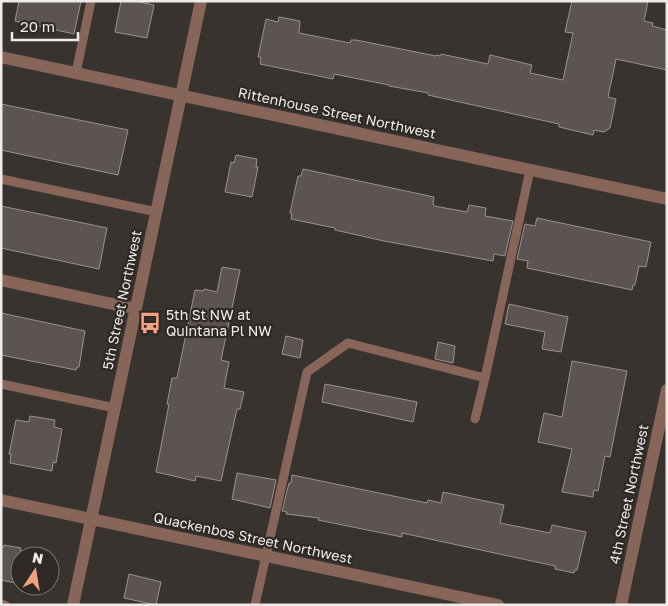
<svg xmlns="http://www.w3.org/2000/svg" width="668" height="606" font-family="'Golos Text',sans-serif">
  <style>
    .building { fill: #5b5452; stroke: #99928f }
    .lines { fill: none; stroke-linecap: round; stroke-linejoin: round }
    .service { stroke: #876659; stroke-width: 9 }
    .minor { stroke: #876659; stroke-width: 12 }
    .tertiary { stroke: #876659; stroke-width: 12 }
    .labels { text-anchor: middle; stroke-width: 4.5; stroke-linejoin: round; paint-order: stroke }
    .street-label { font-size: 14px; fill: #efebea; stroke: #2f2926 }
    .poi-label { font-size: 14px; fill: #efebea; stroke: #2f2926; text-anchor: start }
  </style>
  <rect width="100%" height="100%" fill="#393330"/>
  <path class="building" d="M 19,1 L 81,1 L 74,34 L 15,21 Z
    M 121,1 L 135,1 L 154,5 L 147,38 L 115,32 Z
    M 572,1 L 648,1 L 644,21 L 653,23 L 652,26 L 667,30 L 667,70 L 616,59 L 608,97 L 616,99 L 610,128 L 604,132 L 594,130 L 593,135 L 559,127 L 559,124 L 428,95 L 428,93 L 389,86 L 389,85 L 334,74 L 333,79 L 260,64 L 261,57 L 258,57 L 266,19 L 278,22 L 279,17 L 300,21 L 299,33 L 350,43 L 351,40 L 356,40 L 436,56 L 436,55 L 440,56 L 441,54 L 488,64 L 490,55 L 532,65 L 530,73 L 563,80 L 573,33 L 565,32 Z
    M 1,104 L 128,130 L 118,175 L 1,150 Z
    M 236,155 L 257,159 L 256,167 L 258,167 L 252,197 L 225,192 L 231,162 L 234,163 Z
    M 303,169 L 434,197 L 433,204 L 434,206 L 467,212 L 469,205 L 486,208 L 485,216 L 513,221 L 505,256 L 494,254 L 493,261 L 384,241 L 335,230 L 335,228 L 291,219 L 292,214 L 290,213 L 298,176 L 301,176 Z
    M 1,206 L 107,228 L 99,269 L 1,248 Z
    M 537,218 L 651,242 L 646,267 L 639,266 L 635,285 L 633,285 L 632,290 L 527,268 L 528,261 L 517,259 L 525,224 L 535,226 Z
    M 222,267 L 240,270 L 221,360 L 229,362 L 224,388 L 244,392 L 240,409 L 237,409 L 221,481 L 196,476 L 195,481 L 156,472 L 169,404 L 167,404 L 172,378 L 177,378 L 195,290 L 203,291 L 204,289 L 217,292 Z
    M 509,304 L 568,317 L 561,352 L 542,349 L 545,332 L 505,324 Z
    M 1,313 L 85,331 L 79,367 L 77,367 L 76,370 L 1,355 Z
    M 286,336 L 303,340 L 300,358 L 282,354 Z
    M 438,342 L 455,346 L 453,363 L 435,359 Z
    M 572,361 L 627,371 L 610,457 L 605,456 L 598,491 L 594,490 L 593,497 L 562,492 L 572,449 L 538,442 L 544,413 L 562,417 Z
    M 325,384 L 417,402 L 413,422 L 322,402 Z
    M 30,416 L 55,420 L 54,427 L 62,429 L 56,463 L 53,462 L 52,471 L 10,463 L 11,454 L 9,454 L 16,420 L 29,422 Z
    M 237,473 L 276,480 L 270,508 L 232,499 Z
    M 292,475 L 427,503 L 428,500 L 441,503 L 443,492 L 504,505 L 500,523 L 550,533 L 552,525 L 586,532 L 577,570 L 575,570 L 574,573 L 555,569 L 555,566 L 402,533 L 402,537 L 318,520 L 319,518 L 286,514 L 287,512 L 282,511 L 289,483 L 291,483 Z
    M 4,545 L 21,548 L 20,551 L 35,554 L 34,556 L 20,556 L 20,584 L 1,580 L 1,547 L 4,547 Z
    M 129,574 L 161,582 L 156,605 L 124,598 Z"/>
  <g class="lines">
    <path class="service" d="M 76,73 L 91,1
      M 1,179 L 157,212
      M 1,384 L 115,408
      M 475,419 L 485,378 L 530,170
      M 1,604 L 5,605
      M 255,605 L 307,372 L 348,343 L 485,378"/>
    <path class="minor" d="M 1,57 L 667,199
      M 1,280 L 136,309
      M 1,500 L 498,605
      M 621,605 L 667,390"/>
    <path class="tertiary" d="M 73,605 L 201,1"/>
  </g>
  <defs>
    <g id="bus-bare" transform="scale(1.725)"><path d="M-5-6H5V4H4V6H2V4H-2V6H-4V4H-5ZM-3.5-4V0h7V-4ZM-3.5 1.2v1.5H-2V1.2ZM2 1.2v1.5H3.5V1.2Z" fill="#f2a080" stroke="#2f2926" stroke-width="2.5" paint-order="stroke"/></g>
  </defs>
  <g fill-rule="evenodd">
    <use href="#bus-bare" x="150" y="323"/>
  </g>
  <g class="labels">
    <g class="street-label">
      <text transform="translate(337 113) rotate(12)" y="5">Rittenhouse Street Northwest</text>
      <text transform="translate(122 300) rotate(-78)" y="5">5th Street Northwest</text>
      <text transform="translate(629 494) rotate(-78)" y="5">4th Street Northwest</text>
      <text transform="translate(253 538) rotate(12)" y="5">Quackenbos Street Northwest</text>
    </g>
    <g class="poi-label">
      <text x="166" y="320">5th St NW at<tspan x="166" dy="16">Quintana Pl NW</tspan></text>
    </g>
  </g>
  <rect width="668" height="606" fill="none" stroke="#efebea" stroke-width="5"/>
  <g transform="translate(35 571) rotate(12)"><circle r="24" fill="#2f2926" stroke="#7c7774"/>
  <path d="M0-4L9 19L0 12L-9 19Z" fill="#f2a080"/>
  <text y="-8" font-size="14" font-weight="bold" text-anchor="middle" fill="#efebea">N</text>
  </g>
  <path d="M12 32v8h66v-8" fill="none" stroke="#efebea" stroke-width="2.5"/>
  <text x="20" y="32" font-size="15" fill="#efebea" stroke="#2f2926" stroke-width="4" paint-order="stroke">20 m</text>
</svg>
